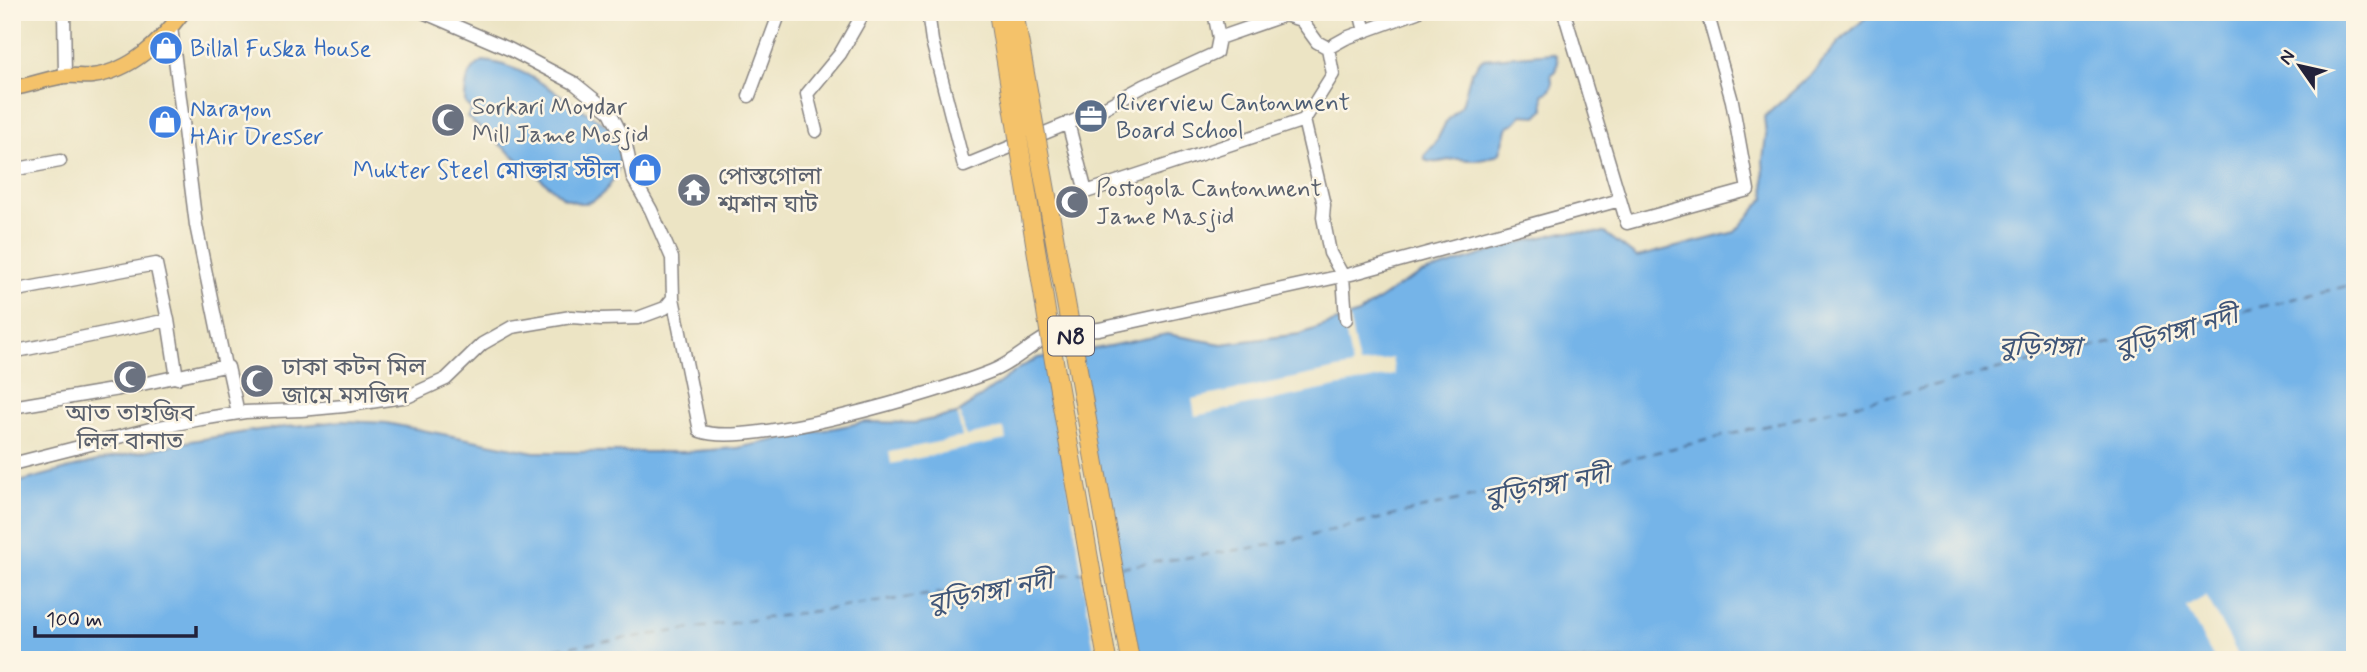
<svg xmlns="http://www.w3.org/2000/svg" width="2367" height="672" font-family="Mynerve,'Noto Sans Bengali',sans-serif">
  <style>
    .water { fill: #74b4e8; stroke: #4b6b92; stroke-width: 2 }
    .pier { fill: #ece4c4 }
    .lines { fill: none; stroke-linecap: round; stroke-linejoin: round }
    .ferry { stroke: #3f5578; stroke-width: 2; stroke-dasharray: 9 7; stroke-linecap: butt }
    .minor-casing { stroke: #878380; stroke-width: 15 }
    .major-casing { stroke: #878380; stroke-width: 17 }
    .minor { stroke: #fff; stroke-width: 12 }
    .major { stroke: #f4c26a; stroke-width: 14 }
    .highway-bridge-casing { stroke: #878380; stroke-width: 20; stroke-linecap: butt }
    .highway-bridge { stroke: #f4c26a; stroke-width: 18 }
    .labels { text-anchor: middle; stroke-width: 5; stroke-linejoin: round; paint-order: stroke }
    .shield { fill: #fcf5e5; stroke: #63616e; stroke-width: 2 }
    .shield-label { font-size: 23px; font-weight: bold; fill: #22223b }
    .shop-label { font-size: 24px; fill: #366cbe; stroke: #fcf5e5; text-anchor: start }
    .service-label { font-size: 24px; fill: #4e5e75; stroke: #fcf5e5; text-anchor: start }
    .worship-label { font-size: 24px; fill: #5b616d; stroke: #fcf5e5; text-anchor: start }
    .water-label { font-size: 26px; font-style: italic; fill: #3f5578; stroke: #fcf5e5 }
  </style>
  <rect width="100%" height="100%" fill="#fcf5e5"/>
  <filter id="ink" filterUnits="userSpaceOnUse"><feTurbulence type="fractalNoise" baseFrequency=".0143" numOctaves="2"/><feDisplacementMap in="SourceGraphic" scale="14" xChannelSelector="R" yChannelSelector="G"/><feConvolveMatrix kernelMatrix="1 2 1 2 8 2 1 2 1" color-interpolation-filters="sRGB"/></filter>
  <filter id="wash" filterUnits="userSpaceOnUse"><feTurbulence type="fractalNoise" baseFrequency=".00686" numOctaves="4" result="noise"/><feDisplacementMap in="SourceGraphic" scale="28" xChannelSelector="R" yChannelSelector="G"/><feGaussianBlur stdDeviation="1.57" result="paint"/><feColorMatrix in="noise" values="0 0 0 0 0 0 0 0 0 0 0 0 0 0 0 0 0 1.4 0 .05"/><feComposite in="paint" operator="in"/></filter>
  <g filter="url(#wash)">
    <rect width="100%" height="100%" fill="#ece4c4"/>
    <path class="water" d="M 1872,12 L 2355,12 L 2355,660 L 12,660 L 12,484 L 97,461 L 191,441 L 258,430 L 342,421 L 386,423 L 534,452 L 683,452 L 737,448 L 864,422 L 914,423 L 957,414 L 1021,367 L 1038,358 L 1080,352 L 1167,334 L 1222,344 L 1300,334 L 1358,314 L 1402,284 L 1421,274 L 1526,241 L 1563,232 L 1605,233 L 1637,257 L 1735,232 L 1765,198 L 1763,160 L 1766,135 L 1764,117 L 1811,75 L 1839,42 Z
      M 1552,53 L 1556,55 L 1558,62 L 1556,71 L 1551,75 C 1553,83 1553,92 1543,94 L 1544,109 L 1537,116 L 1522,115 L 1515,123 L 1508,126 L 1500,153 C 1485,161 1475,161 1459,159 C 1446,158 1438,166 1425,160 L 1424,156 L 1435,144 L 1446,122 L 1462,105 L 1471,73 L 1482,59 Z
      M 483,61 C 521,64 553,91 584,111 C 592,116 604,122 611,129 C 632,149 615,192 590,202 C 581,205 572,201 564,198 L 467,117 L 472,110 L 465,103 C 465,86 466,71 483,61 Z"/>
    <path class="pier" d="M 1349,318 L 1359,365 L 1392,358 L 1395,375 L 1195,416 L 1192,399 L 1352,366 L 1343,320 Z
      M 1074,349 L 1128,660 L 1096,660 L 1090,627 L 1048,353 Z
      M 960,413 L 966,436 L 1004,428 L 1006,440 L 891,464 L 889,452 L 962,437 L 957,414 Z
      M 2206,596 L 2241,660 L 2215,660 L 2186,607 Z"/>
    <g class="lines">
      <path class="ferry" d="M 1121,567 L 1271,545 L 2355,284
        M 476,660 L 1085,572"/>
    </g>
  </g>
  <g filter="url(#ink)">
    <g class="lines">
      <g class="minor-casing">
        <path id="minor" d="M 64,12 L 65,76
          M 423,12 L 509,49 L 574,83 L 610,112 L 625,141 L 633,178 L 651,210 L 672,258 L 673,298 L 700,431 C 748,449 940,392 992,371 C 1015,362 1033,342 1056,332 C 1068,328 1086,330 1099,329 L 1351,274 L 1620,200
          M 928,12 L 932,41 L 964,166 L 1096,112 L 1144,86 L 1216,53 L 1219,38 L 1214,12
          M 1360,12 L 1365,31
          M 1564,12 L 1627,223 L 1748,190 L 1732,101 L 1707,12
          M 171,27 L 196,225 L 225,366
          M 1219,38 L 1285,15 L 1301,20 L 1317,42 L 1328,48 L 1346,38 L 1417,12
          M 749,96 L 780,12
          M 1304,120 L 1333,74 L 1328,48
          M 1068,123 L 1086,192 L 1304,120 L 1324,205 L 1323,217 L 1330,253 L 1343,276 L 1346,319
          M 816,131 L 807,94 L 840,54 L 864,12
          M 12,170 L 60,161
          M 12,291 L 156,264 L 168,320 L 177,378
          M 12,352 L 168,320
          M 12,407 L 119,389 L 225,366 L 228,367 L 238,413
          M 12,464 L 150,429 L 201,419 L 245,412 L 301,410 L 344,406 L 409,396 L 446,379 L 482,344 L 512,327 L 571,317 L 601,319 L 638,318 L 665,308 L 673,298"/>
      </g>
      <g class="major-casing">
        <path id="major" d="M 12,88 C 30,86 47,78 65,76 C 74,75 84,77 92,76 C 132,71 160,42 183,12"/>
      </g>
      <use href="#minor" class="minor"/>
      <use href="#major" class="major"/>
      <g class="highway-bridge-casing">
        <path id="highway-bridge" d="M 998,12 L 1054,361 L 1107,660
          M 1014,12 L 1130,660"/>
      </g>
      <use href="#highway-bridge" class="highway-bridge"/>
    </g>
  </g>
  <defs>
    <g id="shop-disc" transform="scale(1.75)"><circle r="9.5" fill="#3f7fe0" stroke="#fcf5e5"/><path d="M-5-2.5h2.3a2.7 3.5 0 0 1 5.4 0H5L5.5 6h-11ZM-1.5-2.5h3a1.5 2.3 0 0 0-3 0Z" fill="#fff"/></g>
    <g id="office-disc" transform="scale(1.75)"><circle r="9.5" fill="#5c6f8a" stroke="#fcf5e5"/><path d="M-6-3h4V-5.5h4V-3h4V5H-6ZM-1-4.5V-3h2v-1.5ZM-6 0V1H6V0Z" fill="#fff"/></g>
    <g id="mosque-disc" transform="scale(1.75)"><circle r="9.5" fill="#6b7280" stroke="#fcf5e5"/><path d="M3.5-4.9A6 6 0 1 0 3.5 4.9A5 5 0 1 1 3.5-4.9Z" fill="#fff"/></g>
    <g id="temple-disc" transform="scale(1.75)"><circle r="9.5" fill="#6b7280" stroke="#fcf5e5"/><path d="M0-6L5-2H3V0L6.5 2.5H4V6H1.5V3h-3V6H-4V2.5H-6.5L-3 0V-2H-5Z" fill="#fff"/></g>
  </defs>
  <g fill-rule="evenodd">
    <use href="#shop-disc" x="166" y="48"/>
    <use href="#office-disc" x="1091" y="116"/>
    <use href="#mosque-disc" x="448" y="120"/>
    <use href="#shop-disc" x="165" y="122"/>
    <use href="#shop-disc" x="645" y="170"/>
    <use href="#temple-disc" x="694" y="190"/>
    <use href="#mosque-disc" x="1072" y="202"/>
    <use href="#mosque-disc" x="130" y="377"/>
    <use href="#mosque-disc" x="257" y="381"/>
  </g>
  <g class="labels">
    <rect class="shield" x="1048" y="316.5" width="46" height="39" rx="5"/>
    <g class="shield-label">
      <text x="1071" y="344">N8</text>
    </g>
    <g class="shop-label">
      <text x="190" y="56">Billal Fuska House</text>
      <text x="190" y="116">Narayon<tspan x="190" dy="28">HAir Dresser</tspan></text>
      <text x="620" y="178" text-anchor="end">Mukter Steel মোক্তার স্টীল</text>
    </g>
    <g class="service-label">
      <text x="1116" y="110">Riverview Cantonment<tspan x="1116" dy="28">Board School</tspan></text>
    </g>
    <g class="worship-label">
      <text x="472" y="114">Sorkari Moydar<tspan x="472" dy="28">Mill Jame Mosjid</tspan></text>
      <text x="718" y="184">পোস্তগোলা<tspan x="718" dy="28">শ্মশান ঘাট</tspan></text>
      <text x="1096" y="196">Postogola Cantonment<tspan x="1096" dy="28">Jame Masjid</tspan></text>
      <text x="282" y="375">ঢাকা কটন মিল<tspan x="282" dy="28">জামে মসজিদ</tspan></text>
      <text x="130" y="421" text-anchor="middle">আত তাহজিব<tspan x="130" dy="28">লিল বানাত</tspan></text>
    </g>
    <g class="water-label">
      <text transform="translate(2176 331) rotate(-16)" y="9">বুড়িগঙ্গা নদী</text>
      <text x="2040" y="355">বুড়িগঙ্গা</text>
      <text transform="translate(1547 485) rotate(-11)" y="9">বুড়িগঙ্গা নদী</text>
      <text transform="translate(990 591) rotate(-11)" y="9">বুড়িগঙ্গা নদী</text>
    </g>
  </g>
  <rect width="2367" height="672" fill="none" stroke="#fcf5e5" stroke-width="42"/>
  <g transform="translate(2300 66) rotate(304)" stroke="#fcf5e5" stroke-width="5" paint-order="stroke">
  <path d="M0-5L12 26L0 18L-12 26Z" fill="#22223b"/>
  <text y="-10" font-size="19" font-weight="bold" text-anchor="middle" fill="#22223b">N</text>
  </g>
  <path d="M35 626v10h161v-10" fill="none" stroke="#22223b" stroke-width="3.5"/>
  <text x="46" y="626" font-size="21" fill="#22223b" stroke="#fcf5e5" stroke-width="5" paint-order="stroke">100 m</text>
</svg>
